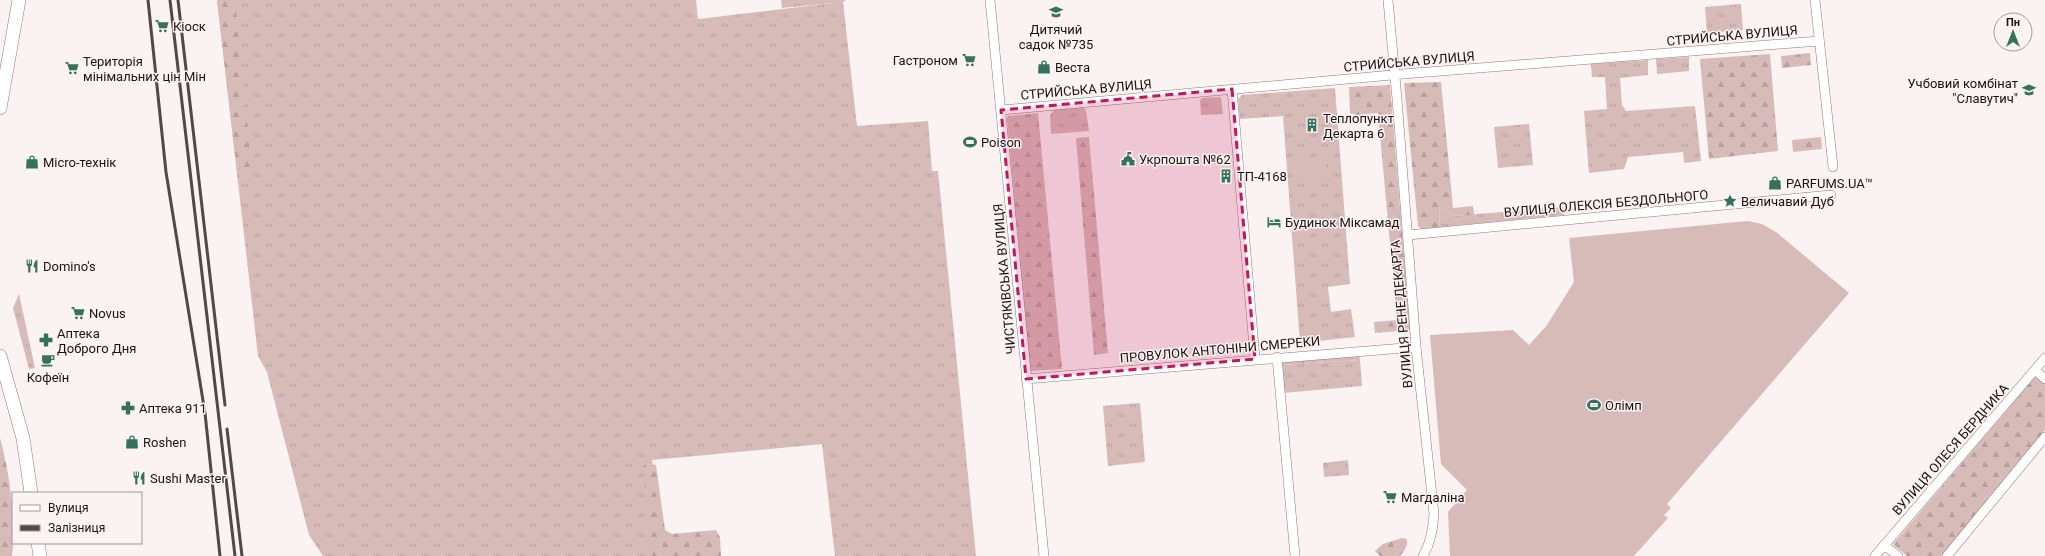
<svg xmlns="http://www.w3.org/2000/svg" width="2045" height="556" font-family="Roboto,sans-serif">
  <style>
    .grass { fill: url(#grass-tufts) }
    .forest { fill: url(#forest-firs) }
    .garden { fill: #d7bbb9 }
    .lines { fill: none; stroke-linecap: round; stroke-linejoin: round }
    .street-casing { stroke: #997573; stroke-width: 10 }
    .secondary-casing { stroke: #997573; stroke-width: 14 }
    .street { stroke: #fff; stroke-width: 9 }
    .secondary { stroke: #fff; stroke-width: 13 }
    .rail { stroke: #544747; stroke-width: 3 }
    .marked { fill: #c2185b; fill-opacity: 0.2; stroke: #c2185b; stroke-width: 3; stroke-dasharray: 8 5; stroke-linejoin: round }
    .labels { text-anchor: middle; stroke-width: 3; stroke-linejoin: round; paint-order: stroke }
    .poi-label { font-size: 13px; fill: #1e1010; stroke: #fbf2f2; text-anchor: start }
    .street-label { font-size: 13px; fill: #1e1010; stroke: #fbf2f2 }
  </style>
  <defs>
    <pattern id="grass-tufts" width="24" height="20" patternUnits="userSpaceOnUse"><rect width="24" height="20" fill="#d7bbb9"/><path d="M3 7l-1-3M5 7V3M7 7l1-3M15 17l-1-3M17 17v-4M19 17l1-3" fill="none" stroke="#b8a09e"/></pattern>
    <pattern id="forest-firs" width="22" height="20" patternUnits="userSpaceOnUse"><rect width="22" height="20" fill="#d7bbb9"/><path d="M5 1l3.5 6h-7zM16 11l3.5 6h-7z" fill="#b8a09e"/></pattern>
  </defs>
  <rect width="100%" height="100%" fill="#fbf2f2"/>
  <path class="grass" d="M 217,0 L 696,0 L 698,19 L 833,3 L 782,8 L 781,0 L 846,0 L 843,2 L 857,126 L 928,121 L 932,171 L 938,171 L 976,556 L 835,556 L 822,444 L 652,460 L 662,556 L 323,556 L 309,535 L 267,372 L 258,356 Z
    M 1741,4 L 1743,30 L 1707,33 L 1705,7 Z
    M 1689,57 L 1689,71 L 1657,74 L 1656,59 Z
    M 1648,60 L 1648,75 L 1620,78 L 1622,105 L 1626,111 L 1695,106 L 1701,161 L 1684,163 L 1683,152 L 1628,157 L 1624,169 L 1589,173 L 1584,111 L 1607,109 L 1605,77 L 1592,77 L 1591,64 Z
    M 1335,88 L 1350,284 L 1328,287 L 1331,312 L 1351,309 L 1355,337 L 1300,343 L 1283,116 L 1240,119 L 1238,99 L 1242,95 Z
    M 1221,97 L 1223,114 L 1201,115 L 1200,101 L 1202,98 Z
    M 1082,107 L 1086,110 L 1089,131 L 1051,134 L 1050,115 L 1054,110 Z
    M 1529,124 L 1533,165 L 1498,168 L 1494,127 Z
    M 1439,206 L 1454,216 L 1563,207 L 1564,215 L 1440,227 Z
    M 19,294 L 35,368 L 29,369 L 13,308 Z
    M 1360,360 L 1362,386 L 1283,393 L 1281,365 Z
    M 1140,403 L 1145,462 L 1108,466 L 1103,406 Z
    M 1348,460 L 1349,475 L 1324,477 L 1323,463 Z"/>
  <path class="forest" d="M 217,0 L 235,0 L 251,164 L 250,179 L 238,180 Z
    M 1810,53 L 1811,65 L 1782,68 L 1781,56 Z
    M 1770,54 L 1778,151 L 1709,159 L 1700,59 Z
    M 1441,82 L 1453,208 L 1473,206 L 1474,215 L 1454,216 L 1439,206 L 1440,227 L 1421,229 L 1418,226 L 1404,83 Z
    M 1390,85 L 1410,330 L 1375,333 L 1374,322 L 1397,320 L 1378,113 L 1356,115 L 1350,113 L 1349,87 Z
    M 1038,113 L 1062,369 L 1031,371 L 1030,366 L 1007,119 L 1008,116 Z
    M 1089,137 L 1108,353 L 1094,355 L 1076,138 Z
    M 1821,137 L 1822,149 L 1793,152 L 1792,140 Z
    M 1359,355 L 1360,360 L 1281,365 L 1281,361 Z
    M 2035,377 L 2045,385 L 2045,430 L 1941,556 L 1907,556 L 1893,544 Z
    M 0,438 C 9,470 17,524 12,556 L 0,556 Z
    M 648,463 L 656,465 L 665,530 L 672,534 L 716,530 L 720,537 L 721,556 L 652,556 L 649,538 L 643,466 Z
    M 1402,538 L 1407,539 C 1408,546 1404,551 1400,556 L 1380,556 L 1375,551 L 1383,544 Z"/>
  <path class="garden" d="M 1325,159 L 1327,176 L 1296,178 L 1295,161 Z
    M 1748,221 L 1762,224 L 1776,232 L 1849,293 L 1667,504 L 1671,508 L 1664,515 L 1668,518 L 1634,556 L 1450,556 L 1448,512 L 1467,490 L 1441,464 L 1430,335 L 1513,330 L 1529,345 L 1547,325 L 1574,282 L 1569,238 Z"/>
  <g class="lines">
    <g class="street-casing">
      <path id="street" d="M 990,0 L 1044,556
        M 1388,0 L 1397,99 L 1416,347 L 1434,514 C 1433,529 1431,543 1423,556
        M 1815,0 L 1833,167
        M 1232,89 L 1255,359
        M 1001,110 L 1403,74 L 1819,41
        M 1408,235 L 1831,195
        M 1277,357 L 1295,556
        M 2035,370 L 2045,379
        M 1026,379 L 1416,347
        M 1884,545 L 1898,556
        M 1875,556 L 2045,358
        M 1947,556 L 2045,437"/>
    </g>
    <g class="secondary-casing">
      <path id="secondary" d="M 0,108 L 19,0
        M 0,356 L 23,438 L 31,493
        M 38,543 L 40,556"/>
    </g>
    <use href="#street" class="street"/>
    <use href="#secondary" class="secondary"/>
    <path class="rail" d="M 148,0 L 166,172 L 205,413 L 220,556
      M 170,0 C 190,186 215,370 235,556
      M 178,0 L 225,405
      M 227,429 L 242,556"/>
  </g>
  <path class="marked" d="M 1232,89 L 1255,359 L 1026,379 L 1001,110 Z"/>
  <defs>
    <g id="school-bare" transform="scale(1.08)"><path d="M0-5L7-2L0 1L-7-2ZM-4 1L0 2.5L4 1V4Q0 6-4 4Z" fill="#35725e" stroke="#fbf2f2" stroke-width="2.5" paint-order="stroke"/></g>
    <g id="supermarket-bare" transform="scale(1.08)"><path d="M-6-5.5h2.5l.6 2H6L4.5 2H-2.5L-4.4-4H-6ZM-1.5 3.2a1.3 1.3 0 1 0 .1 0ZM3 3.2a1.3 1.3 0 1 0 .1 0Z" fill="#35725e" stroke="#fbf2f2" stroke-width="2.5" paint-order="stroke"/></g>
    <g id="shop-bare" transform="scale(1.08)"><path d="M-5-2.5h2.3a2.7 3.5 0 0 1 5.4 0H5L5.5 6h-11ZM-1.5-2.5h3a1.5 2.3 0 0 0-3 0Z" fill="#35725e" stroke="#fbf2f2" stroke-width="2.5" paint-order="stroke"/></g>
    <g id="university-bare" transform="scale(1.08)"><path d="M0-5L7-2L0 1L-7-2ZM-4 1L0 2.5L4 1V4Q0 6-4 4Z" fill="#35725e" stroke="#fbf2f2" stroke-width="2.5" paint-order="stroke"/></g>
    <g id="building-bare" transform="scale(1.08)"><path d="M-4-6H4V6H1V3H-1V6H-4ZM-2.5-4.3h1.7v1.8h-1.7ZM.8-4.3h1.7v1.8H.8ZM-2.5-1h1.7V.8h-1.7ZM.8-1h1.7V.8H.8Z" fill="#35725e" stroke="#fbf2f2" stroke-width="2.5" paint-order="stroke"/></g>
    <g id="stadium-bare" transform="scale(1.08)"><path d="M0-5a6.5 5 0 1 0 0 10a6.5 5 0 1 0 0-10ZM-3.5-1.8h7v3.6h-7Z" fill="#35725e" stroke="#fbf2f2" stroke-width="2.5" paint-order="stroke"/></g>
    <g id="civic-bare" transform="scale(1.08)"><path d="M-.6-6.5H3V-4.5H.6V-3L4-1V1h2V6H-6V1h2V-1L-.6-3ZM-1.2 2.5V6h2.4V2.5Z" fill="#35725e" stroke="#fbf2f2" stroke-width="2.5" paint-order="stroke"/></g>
    <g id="sight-bare" transform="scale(1.08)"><path d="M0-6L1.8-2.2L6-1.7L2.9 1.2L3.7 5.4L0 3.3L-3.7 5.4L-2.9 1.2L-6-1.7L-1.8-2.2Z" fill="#35725e" stroke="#fbf2f2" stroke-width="2.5" paint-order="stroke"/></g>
    <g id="hotel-bare" transform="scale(1.08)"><path d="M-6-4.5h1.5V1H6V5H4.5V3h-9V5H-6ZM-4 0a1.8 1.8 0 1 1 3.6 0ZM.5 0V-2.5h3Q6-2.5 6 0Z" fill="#35725e" stroke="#fbf2f2" stroke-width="2.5" paint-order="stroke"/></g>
    <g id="restaurant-bare" transform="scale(1.08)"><path d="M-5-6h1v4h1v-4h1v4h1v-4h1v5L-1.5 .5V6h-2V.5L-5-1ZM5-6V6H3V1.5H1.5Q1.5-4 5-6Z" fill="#35725e" stroke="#fbf2f2" stroke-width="2.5" paint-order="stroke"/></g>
    <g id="pharmacy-bare" transform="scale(1.08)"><path d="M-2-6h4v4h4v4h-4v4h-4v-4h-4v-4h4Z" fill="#35725e" stroke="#fbf2f2" stroke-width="2.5" paint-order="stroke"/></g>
    <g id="cafe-bare" transform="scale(1.08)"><path d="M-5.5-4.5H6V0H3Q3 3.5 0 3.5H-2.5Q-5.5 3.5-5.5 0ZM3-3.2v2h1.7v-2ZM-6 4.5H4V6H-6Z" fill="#35725e" stroke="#fbf2f2" stroke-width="2.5" paint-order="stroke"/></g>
  </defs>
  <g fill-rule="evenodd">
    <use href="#school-bare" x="1056" y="12"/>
    <use href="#supermarket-bare" x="162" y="26"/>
    <use href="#supermarket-bare" x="969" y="60"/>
    <use href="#shop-bare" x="1044" y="67"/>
    <use href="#supermarket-bare" x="72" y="68"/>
    <use href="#university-bare" x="2029" y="90"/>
    <use href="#building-bare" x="1312" y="125"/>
    <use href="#stadium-bare" x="970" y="142"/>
    <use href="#civic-bare" x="1128" y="159"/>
    <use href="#shop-bare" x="32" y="162"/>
    <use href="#building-bare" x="1226" y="176"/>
    <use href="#shop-bare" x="1775" y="183"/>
    <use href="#sight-bare" x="1730" y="201"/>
    <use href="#hotel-bare" x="1274" y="222"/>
    <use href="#restaurant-bare" x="32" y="266"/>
    <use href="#supermarket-bare" x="78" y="313"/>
    <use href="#pharmacy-bare" x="46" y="340"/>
    <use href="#cafe-bare" x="48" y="360"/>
    <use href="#stadium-bare" x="1594" y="405"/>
    <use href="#pharmacy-bare" x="128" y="408"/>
    <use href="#shop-bare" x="132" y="442"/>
    <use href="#restaurant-bare" x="139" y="478"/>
    <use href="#supermarket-bare" x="1390" y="497"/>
  </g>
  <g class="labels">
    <g class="poi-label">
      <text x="173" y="31">Кіоск</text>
      <text x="1056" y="34" text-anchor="middle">Дитячий<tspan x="1056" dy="15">садок №735</tspan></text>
      <text x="958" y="65" text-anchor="end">Гастроном</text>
      <text x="83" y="66">Територія<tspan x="83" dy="15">мінімальних цін Мін</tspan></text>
      <text x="1055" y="72">Веста</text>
      <text x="2018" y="88" text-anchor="end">Учбовий комбінат<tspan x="2018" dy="15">"Славутич"</tspan></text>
      <text x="1323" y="123">Теплопункт<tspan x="1323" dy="15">Декарта 6</tspan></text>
      <text x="981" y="147">Poison</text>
      <text x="1139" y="164">Укрпошта №62</text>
      <text x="43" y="167">Micro-технік</text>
      <text x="1237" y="181">ТП-4168</text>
      <text x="1786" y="188">PARFUMS.UA™</text>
      <text x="1741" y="206">Величавий Дуб</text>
      <text x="1285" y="227">Будинок Міксамад</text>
      <text x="43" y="271">Domino's</text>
      <text x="89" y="318">Novus</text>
      <text x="57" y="338">Аптека<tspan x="57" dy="15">Доброго Дня</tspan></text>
      <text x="48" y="382" text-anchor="middle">Кофеїн</text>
      <text x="1605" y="410">Олімп</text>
      <text x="139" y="413">Аптека 911</text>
      <text x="143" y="447">Roshen</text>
      <text x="150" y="483">Sushi Master</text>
      <text x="1401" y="502">Магдаліна</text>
    </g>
    <g class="street-label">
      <text transform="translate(1732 35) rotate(-5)" y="5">СТРИЙСЬКА ВУЛИЦЯ</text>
      <text transform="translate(1409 61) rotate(-5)" y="5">СТРИЙСЬКА ВУЛИЦЯ</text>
      <text transform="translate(1086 89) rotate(-5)" y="5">СТРИЙСЬКА ВУЛИЦЯ</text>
      <text transform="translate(1606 203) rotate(-5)" y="5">ВУЛИЦЯ ОЛЕКСІЯ БЕЗДОЛЬНОГО</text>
      <text transform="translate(1004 279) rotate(-95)" y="5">ЧИСТЯКІВСЬКА ВУЛИЦЯ</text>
      <text transform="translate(1401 314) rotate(-95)" y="5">ВУЛИЦЯ РЕНЕ ДЕКАРТА</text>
      <text transform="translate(1220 349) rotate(-5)" y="5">ПРОВУЛОК АНТОНІНИ СМЕРЕКИ</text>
      <text transform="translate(1950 449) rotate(-49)" y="5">ВУЛИЦЯ ОЛЕСЯ БЕРДНИКА</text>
    </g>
  </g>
  <rect x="12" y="492" width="130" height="52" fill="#fbf2f2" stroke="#a39898"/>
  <rect x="20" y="505" width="20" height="6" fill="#ffffff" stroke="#a39898"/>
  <text x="48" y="512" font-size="12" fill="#1e1010">Вулиця</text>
  <rect x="20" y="525" width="20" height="6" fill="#544747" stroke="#a39898"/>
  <text x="48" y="532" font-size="12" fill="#1e1010">Залізниця</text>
  <g transform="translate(2013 32)"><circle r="19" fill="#fbf2f2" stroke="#a39898"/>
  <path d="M0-3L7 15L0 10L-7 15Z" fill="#35725e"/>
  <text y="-6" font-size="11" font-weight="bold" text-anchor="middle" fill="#1e1010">Пн</text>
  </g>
</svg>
